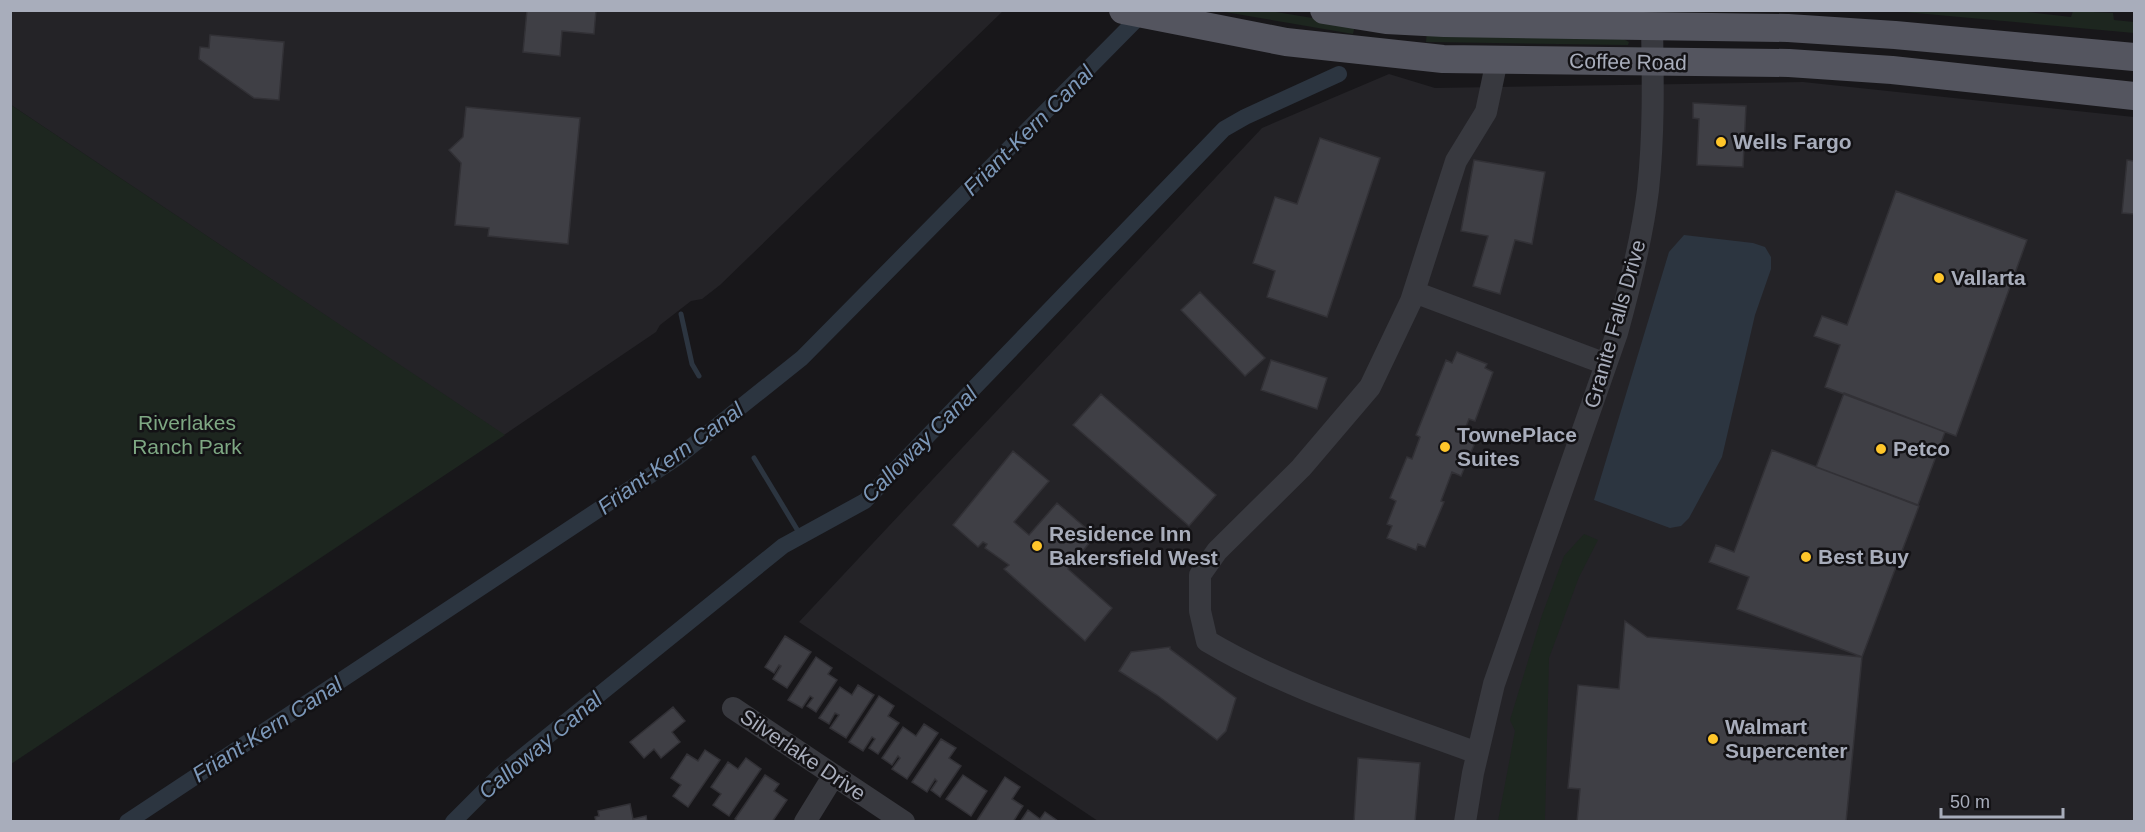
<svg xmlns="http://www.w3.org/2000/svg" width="2145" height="832" font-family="Helvetica,sans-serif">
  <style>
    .built { fill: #242327 }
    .green { fill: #1d261f }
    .water { fill: #2c3540 }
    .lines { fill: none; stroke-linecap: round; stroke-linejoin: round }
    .stream { stroke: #2c3540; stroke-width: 5 }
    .canal { stroke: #2c3540; stroke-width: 16 }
    .building { fill: #3f3f45; stroke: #323136; stroke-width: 1.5 }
    .minor { stroke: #38393f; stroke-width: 22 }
    .major { stroke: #54555f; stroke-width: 28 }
    .poi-dot { fill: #ffc62a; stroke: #131215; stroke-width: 2 }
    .labels { text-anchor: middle; stroke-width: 5; stroke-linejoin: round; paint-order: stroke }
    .street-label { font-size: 21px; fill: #a8adbb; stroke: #131215 }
    .poi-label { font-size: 21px; font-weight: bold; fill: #a8adbb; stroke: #131215; text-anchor: start }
    .park-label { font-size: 21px; fill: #7ea883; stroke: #131215 }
    .water-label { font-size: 22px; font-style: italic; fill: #7c98b9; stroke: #131215 }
  </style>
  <rect width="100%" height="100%" fill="#18171a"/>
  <path class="built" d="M 10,11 L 1003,11 L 720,285 L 702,299 L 691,301 L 660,325 L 656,332 L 504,435 L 11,105 Z
    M 1389,74 L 1435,88 L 1803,82 L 2134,117 L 2134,821 L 1098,821 L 799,622 L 1262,128 Z"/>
  <path class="green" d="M 2009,10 L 2071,17 L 2073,11 L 2113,13 L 2114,20 L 2134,22 L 2134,33 L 1894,11 Z
    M 1219,11 L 1270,11 L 1355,25 L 1353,34 Z
    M 1427,31 L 1616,35 L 1629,42 L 1628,45 L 1426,42 Z
    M 11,105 L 505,435 L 11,764 Z
    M 1584,534 L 1598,540 L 1579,577 L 1549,658 L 1545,821 L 1498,821 L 1515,731 L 1510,720 L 1542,615 L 1564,556 Z"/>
  <path class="water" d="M 1684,235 L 1753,243 L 1765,247 L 1771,257 L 1771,269 L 1755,315 L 1722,457 L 1689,518 L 1681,526 L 1670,528 L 1594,500 L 1669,252 Z"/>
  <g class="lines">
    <path class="stream" d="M 681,314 L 692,364 L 699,376
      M 754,458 L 801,536"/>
    <path class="canal" d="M 127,822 L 678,457 L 802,358 L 1145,11
      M 453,822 L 501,774 L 783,546 L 865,501 L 1224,129 L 1245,117 L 1339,74"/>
  </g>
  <path class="building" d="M 527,10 L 596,10 L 594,34 L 562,31 L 560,56 L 523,52 Z
    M 210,35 L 284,42 L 279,100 L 254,98 L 199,59 L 200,47 L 209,48 Z
    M 1693,103 L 1746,106 L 1743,167 L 1697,165 L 1699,119 L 1693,118 Z
    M 466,107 L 580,118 L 568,244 L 488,236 L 489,228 L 455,225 L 461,163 L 449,150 L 463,137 Z
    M 1320,138 L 1380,158 L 1327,317 L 1267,297 L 1275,271 L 1253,263 L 1275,197 L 1297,204 Z
    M 1474,160 L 1545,172 L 1532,244 L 1515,240 L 1500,294 L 1473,286 L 1488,236 L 1461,231 Z
    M 2127,160 L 2134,161 L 2134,214 L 2122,213 Z
    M 1896,191 L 2027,240 L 1956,436 L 1825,387 L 1840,345 L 1814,336 L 1822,316 L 1847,325 Z
    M 1200,292 L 1265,358 L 1245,376 L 1181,310 Z
    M 1457,352 L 1487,364 L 1485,368 L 1493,372 L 1475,421 L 1469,419 L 1464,432 L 1477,438 L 1461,476 L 1452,472 L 1441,501 L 1444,502 L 1425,547 L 1418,544 L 1416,550 L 1387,538 L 1392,526 L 1387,524 L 1396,501 L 1390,498 L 1407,457 L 1412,459 L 1420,437 L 1416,435 L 1446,360 L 1452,363 Z
    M 1271,360 L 1327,378 L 1317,409 L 1261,390 Z
    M 1844,393 L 1945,432 L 1918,505 L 1816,467 Z
    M 1101,394 L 1216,495 L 1189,526 L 1073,425 Z
    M 1772,450 L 1919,506 L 1862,657 L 1737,609 L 1749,577 L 1709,562 L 1716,545 L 1734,552 Z
    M 1013,451 L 1049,481 L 1014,522 L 1029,535 L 1057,503 L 1095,536 L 1068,569 L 1112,608 L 1085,641 L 1004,569 L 1009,565 L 985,548 L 987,544 L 983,542 L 978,547 L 953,525 Z
    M 1625,621 L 1647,637 L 1862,657 L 1846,822 L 1577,822 L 1580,789 L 1568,788 L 1578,685 L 1619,689 Z
    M 785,636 L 811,652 L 787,688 L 773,679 L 781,666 L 779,665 L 774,673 L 765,667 Z
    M 1170,647 L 1170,649 L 1236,698 L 1226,731 L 1217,740 L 1157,695 L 1119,671 L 1131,652 Z
    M 816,657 L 832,668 L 828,674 L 837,680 L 816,712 L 807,706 L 813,698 L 810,696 L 802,708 L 788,700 Z
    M 858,685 L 874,695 L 846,738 L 830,728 L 839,715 L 835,713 L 829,724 L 819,718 L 840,687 L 852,695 Z
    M 879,696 L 894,706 L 888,716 L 899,723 L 878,754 L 869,748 L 875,739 L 872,737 L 863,751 L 849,742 Z
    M 673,707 L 685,721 L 672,732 L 680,742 L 661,758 L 654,749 L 644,758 L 630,742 Z
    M 924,724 L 938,733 L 907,779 L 892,769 L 900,758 L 898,756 L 892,765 L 882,758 L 903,727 L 916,736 Z
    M 941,739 L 956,748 L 949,758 L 961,766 L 940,797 L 931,790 L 937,781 L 935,779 L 927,792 L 912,782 Z
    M 705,750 L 720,760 L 688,807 L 673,796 L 681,785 L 671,778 L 687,754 L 698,761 Z
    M 746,758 L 761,769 L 729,816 L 713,805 L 721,794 L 711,787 L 728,762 L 738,769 Z
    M 1358,758 L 1420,763 L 1415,822 L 1354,822 Z
    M 765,775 L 779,784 L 774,791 L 787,800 L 772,822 L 738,822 L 735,819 Z
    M 963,775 L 987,791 L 971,816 L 946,799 Z
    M 1005,777 L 1020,787 L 1012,799 L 1023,806 L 1013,822 L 976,822 Z
    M 630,804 L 633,819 L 646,816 L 647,822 L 596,822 L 595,817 L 599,816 L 598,811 Z
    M 1028,810 L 1040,819 L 1045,812 L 1058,821 L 1020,822 Z"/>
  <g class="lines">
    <path class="minor" d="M 1414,292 L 1606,364
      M 733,708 L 904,822
      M 1477,753 C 1386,719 1291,691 1207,641 L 1200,611 L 1200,575 L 1217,551 L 1301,468 L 1370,387 L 1411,301 L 1456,161 L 1486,112 L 1497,60
      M 805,822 L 834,775
      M 1465,822 L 1473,773 L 1494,684 L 1617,333 C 1630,286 1642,239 1648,190 C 1654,135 1653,80 1652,25"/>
    <path class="major" d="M 1123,10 L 1286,42 L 1443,59 L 1789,63 L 1892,70 L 2134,96
      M 1324,10 L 1386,20 L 1444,23 L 1788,28 L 1895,35 L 2134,57"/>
  </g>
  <g class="poi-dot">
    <circle cx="1721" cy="142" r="6"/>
    <circle cx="1939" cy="278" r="6"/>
    <circle cx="1445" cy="447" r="6"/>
    <circle cx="1881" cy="449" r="6"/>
    <circle cx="1037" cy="546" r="6"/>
    <circle cx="1806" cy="557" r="6"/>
    <circle cx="1713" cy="739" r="6"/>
  </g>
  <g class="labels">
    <g class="street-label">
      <text transform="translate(1628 62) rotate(1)" y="7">Coffee Road</text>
      <text transform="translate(1615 324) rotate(-74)" y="7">Granite Falls Drive</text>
      <text transform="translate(803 755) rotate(34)" y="7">Silverlake Drive</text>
    </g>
    <g class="poi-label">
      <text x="1733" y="149">Wells Fargo</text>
      <text x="1951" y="285">Vallarta</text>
      <text x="1457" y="442">TownePlace<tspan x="1457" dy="24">Suites</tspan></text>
      <text x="1893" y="456">Petco</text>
      <text x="1049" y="541">Residence Inn<tspan x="1049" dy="24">Bakersfield West</tspan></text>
      <text x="1818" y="564">Best Buy</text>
      <text x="1725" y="734">Walmart<tspan x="1725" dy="24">Supercenter</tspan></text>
    </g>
    <g class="park-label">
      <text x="187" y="430">Riverlakes<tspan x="187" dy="24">Ranch Park</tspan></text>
    </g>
    <g class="water-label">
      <text transform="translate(1028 130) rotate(-45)" y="8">Friant-Kern Canal</text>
      <text transform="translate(919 444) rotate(-45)" y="8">Calloway Canal</text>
      <text transform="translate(670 458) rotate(-36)" y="8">Friant-Kern Canal</text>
      <text transform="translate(267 729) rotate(-33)" y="8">Friant-Kern Canal</text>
      <text transform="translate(540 745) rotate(-40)" y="8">Calloway Canal</text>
    </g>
  </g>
  <rect width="2145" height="832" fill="none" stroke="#a8adbb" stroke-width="24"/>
  <path d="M1941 808v9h122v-9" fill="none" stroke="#a8adbb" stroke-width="3"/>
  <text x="1950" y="808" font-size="18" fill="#a8adbb" stroke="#131215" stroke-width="4.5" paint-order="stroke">50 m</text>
</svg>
